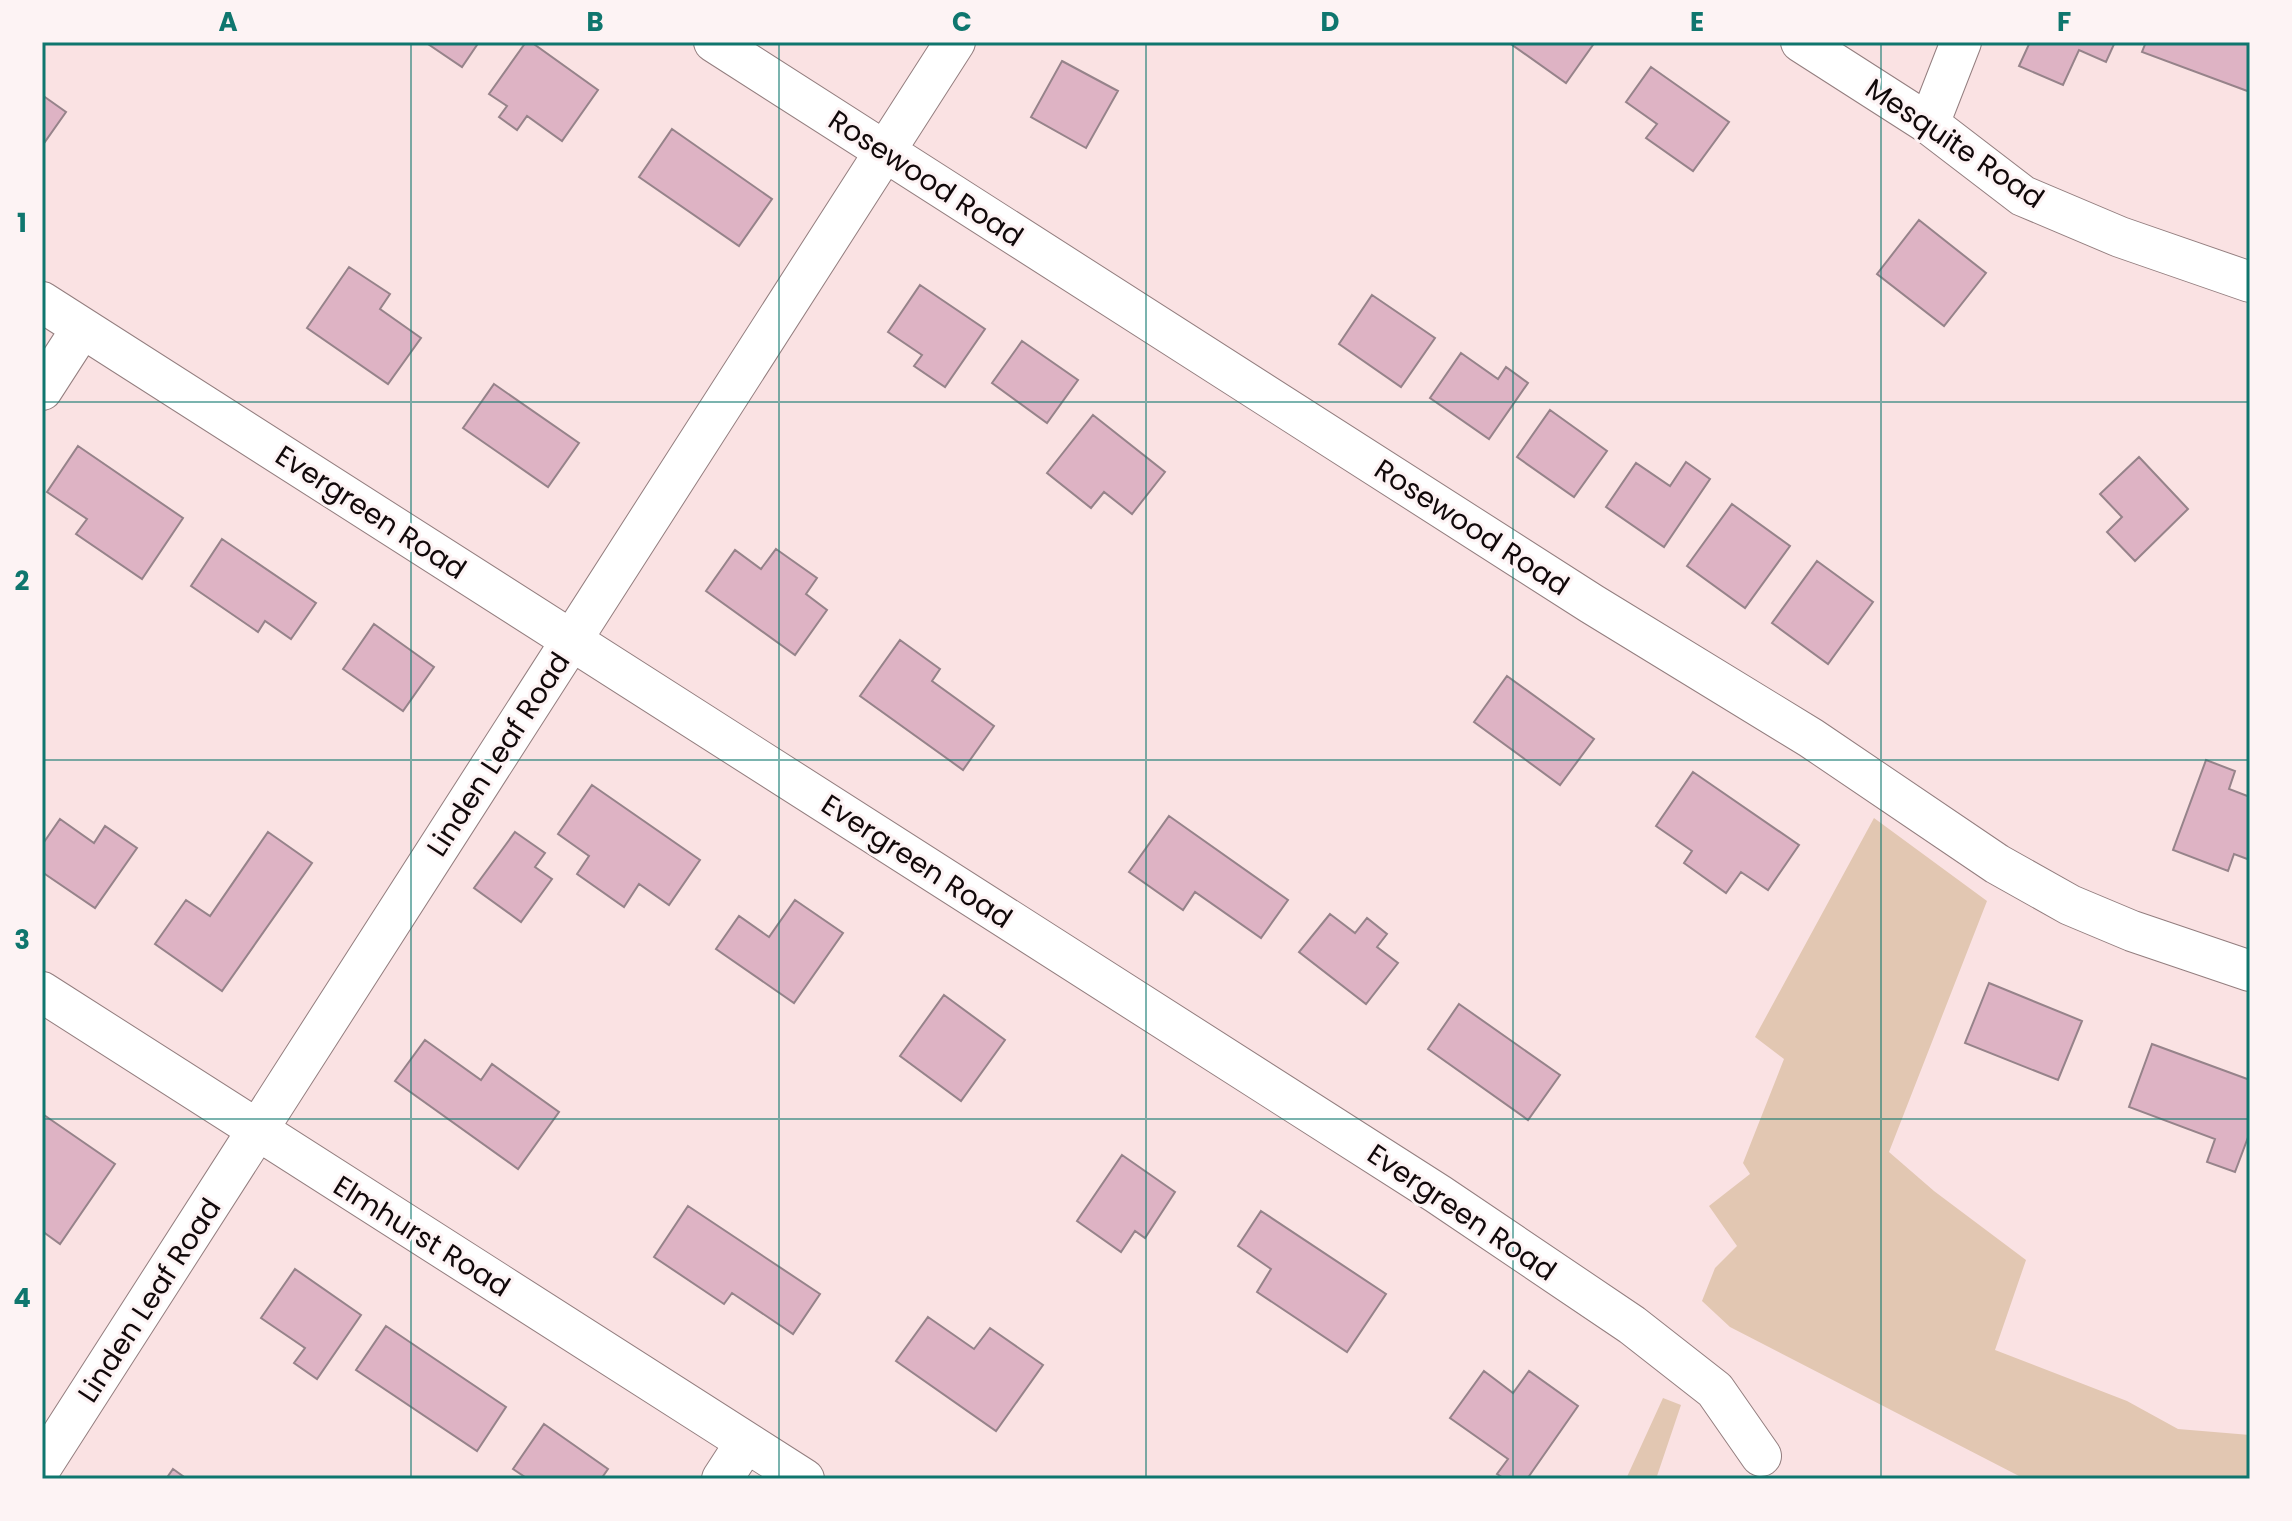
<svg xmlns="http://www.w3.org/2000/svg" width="2292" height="1521" font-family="Poppins,sans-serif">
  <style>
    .green { fill: #e2c7b2 }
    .building { fill: #deb3c4; stroke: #96838a; stroke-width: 2 }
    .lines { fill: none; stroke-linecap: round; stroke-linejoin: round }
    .minor-casing { stroke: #937e7f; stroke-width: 42 }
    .minor { stroke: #fff; stroke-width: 40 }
    .grid { fill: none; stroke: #0f766e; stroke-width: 2; stroke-opacity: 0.55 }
    .labels { text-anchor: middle; stroke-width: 6; stroke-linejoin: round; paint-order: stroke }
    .street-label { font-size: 28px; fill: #11090a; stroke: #fdf3f4 }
    .neatline { fill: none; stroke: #0f766e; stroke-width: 3 }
    .grid-label { font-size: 26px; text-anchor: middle; font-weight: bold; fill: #0f766e }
  </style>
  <rect width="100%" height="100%" fill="#fae2e3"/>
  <path class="green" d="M 1874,818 L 1987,901 L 1889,1152 L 1934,1191 L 2026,1260 L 1995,1350 L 2127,1401 L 2178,1429 L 2250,1435 L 2250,1479 L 2018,1479 L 2019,1476 L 1730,1327 L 1702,1301 L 1715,1268 L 1737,1246 L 1709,1206 L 1750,1174 L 1743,1163 L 1784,1059 L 1755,1037 Z
    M 1663,1398 L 1681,1405 L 1656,1479 L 1626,1479 Z"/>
  <path class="building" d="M 425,42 L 479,42 L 462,67 Z
    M 526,42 L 531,42 L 598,90 L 562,141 L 527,116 L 517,130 L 499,117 L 507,106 L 489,94 Z
    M 1508,42 L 1595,42 L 1566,83 Z
    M 2030,42 L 2115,42 L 2106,62 L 2079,50 L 2063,85 L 2019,66 Z
    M 2146,42 L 2250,42 L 2250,92 L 2142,52 Z
    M 1062,61 L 1118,91 L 1086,148 L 1031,117 Z
    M 1651,67 L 1729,122 L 1693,171 L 1646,138 L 1657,124 L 1626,102 Z
    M 42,95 L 66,112 L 42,146 Z
    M 672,129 L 772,199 L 739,246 L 639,177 Z
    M 1919,220 L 1986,273 L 1944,326 L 1877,274 Z
    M 349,267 L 390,294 L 380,309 L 421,338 L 388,384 L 307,328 Z
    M 920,285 L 985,329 L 945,387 L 914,366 L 922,355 L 888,332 Z
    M 1372,295 L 1435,338 L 1401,387 L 1339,344 Z
    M 1022,341 L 1078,380 L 1047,423 L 992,383 Z
    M 1461,353 L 1498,379 L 1506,367 L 1528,383 L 1489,439 L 1430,398 Z
    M 494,384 L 579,443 L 548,487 L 463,428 Z
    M 1550,410 L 1607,451 L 1574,497 L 1517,457 Z
    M 1093,415 L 1165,472 L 1132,514 L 1104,492 L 1091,508 L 1047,473 Z
    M 78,446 L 183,518 L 142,579 L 76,534 L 87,519 L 47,492 Z
    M 2139,457 L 2188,509 L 2135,561 L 2107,532 L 2122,517 L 2100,494 Z
    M 1686,462 L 1710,479 L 1664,547 L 1606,507 L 1636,463 L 1670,486 Z
    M 1732,504 L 1790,546 L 1745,608 L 1687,566 Z
    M 222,539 L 316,603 L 291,639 L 265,621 L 258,632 L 191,586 Z
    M 776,549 L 817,578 L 806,594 L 827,610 L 795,655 L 706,591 L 735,550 L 761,569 Z
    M 1817,561 L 1873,602 L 1828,664 L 1772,623 Z
    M 374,624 L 434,667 L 403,711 L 343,669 Z
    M 900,640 L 940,669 L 932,681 L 994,726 L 963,770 L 860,696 Z
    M 1507,676 L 1594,739 L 1560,785 L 1474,722 Z
    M 2206,760 L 2235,771 L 2229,789 L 2250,797 L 2250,860 L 2234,854 L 2228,871 L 2173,850 Z
    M 1693,772 L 1799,845 L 1768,890 L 1741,872 L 1726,893 L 1684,863 L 1692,851 L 1656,826 Z
    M 592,785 L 700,860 L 669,905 L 639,884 L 624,907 L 577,874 L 589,856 L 558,834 Z
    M 1169,816 L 1288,900 L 1261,938 L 1195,892 L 1183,910 L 1129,872 Z
    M 60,819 L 94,843 L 105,826 L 137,848 L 95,908 L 42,872 L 42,845 Z
    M 268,832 L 312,863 L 222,991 L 155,944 L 186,900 L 210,916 Z
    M 515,832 L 545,853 L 535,867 L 552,879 L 521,922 L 474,888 Z
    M 795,900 L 843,933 L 794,1003 L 716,949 L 739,916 L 769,937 Z
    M 1330,914 L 1355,933 L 1367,918 L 1387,934 L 1377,947 L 1398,963 L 1366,1004 L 1299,952 Z
    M 1989,983 L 2082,1021 L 2058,1080 L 1965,1043 Z
    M 944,995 L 1005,1040 L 961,1101 L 900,1056 Z
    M 1459,1004 L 1560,1075 L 1528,1120 L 1428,1049 Z
    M 425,1040 L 481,1080 L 492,1064 L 559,1112 L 518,1169 L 395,1081 Z
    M 2152,1044 L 2250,1080 L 2250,1132 L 2235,1172 L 2207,1162 L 2215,1139 L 2129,1107 Z
    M 44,1115 L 115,1164 L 60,1244 L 42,1231 L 42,1119 Z
    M 1122,1155 L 1175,1192 L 1145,1238 L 1135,1231 L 1121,1252 L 1077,1221 Z
    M 688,1206 L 820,1294 L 793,1334 L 732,1293 L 724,1304 L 654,1257 Z
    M 1261,1211 L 1386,1294 L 1347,1352 L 1257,1292 L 1271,1269 L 1238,1246 Z
    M 295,1269 L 361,1315 L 317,1379 L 294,1363 L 305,1348 L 261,1318 Z
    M 928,1317 L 974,1349 L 990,1328 L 1043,1365 L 996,1431 L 896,1361 Z
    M 386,1326 L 506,1407 L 477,1451 L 356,1370 Z
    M 1484,1371 L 1513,1393 L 1529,1371 L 1578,1406 L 1527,1479 L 1505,1479 L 1497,1474 L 1508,1459 L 1450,1418 Z
    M 544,1424 L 608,1469 L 601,1479 L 528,1479 L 513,1469 Z
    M 173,1469 L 187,1479 L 166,1479 Z"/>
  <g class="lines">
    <g class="minor-casing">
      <path id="minor" d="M 714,42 L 1592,604 L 1811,738 L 1997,864 L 2070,905 L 2132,931 L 2250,971
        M 1801,42 L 1929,124 L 2023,196 L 2120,237 L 2250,282
        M 1929,124 L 1961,42
        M 42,302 L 1438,1194 L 1632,1325 L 1715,1390 L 1761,1456
        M 42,390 L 82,328
        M 42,992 L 804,1479
        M 42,1466 L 955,42
        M 722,1479 L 746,1442"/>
    </g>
    <use href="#minor" class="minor"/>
  </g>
  <path class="grid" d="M 411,42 L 411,1479M 779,42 L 779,1479M 1146,42 L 1146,1479M 1513,42 L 1513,1479M 1881,42 L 1881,1479M 42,402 L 2250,402M 42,760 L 2250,760M 42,1119 L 2250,1119"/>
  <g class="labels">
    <g class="street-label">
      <text transform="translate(1955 143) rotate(34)" y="10">Mesquite Road</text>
      <text transform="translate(926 178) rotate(33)" y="10">Rosewood Road</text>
      <text transform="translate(371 512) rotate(33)" y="10">Evergreen Road</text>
      <text transform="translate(1472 527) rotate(33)" y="10">Rosewood Road</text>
      <text transform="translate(498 754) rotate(-57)" y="10">Linden Leaf Road</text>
      <text transform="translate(917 861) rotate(33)" y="10">Evergreen Road</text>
      <text transform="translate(1462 1212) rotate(34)" y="10">Evergreen Road</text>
      <text transform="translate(422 1236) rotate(32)" y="10">Elmhurst Road</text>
      <text transform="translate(149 1300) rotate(-57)" y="10">Linden Leaf Road</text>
    </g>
  </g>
  <rect width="2292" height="1521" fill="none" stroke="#fdf3f4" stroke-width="88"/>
  <rect x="44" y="44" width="2204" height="1433" class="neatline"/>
  <g class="grid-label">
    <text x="228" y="31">A</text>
    <text x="595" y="31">B</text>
    <text x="962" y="31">C</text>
    <text x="1330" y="31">D</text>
    <text x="1697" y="31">E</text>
    <text x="2064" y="31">F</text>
    <text x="22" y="232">1</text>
    <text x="22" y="590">2</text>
    <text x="22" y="949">3</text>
    <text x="22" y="1307">4</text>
  </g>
</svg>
